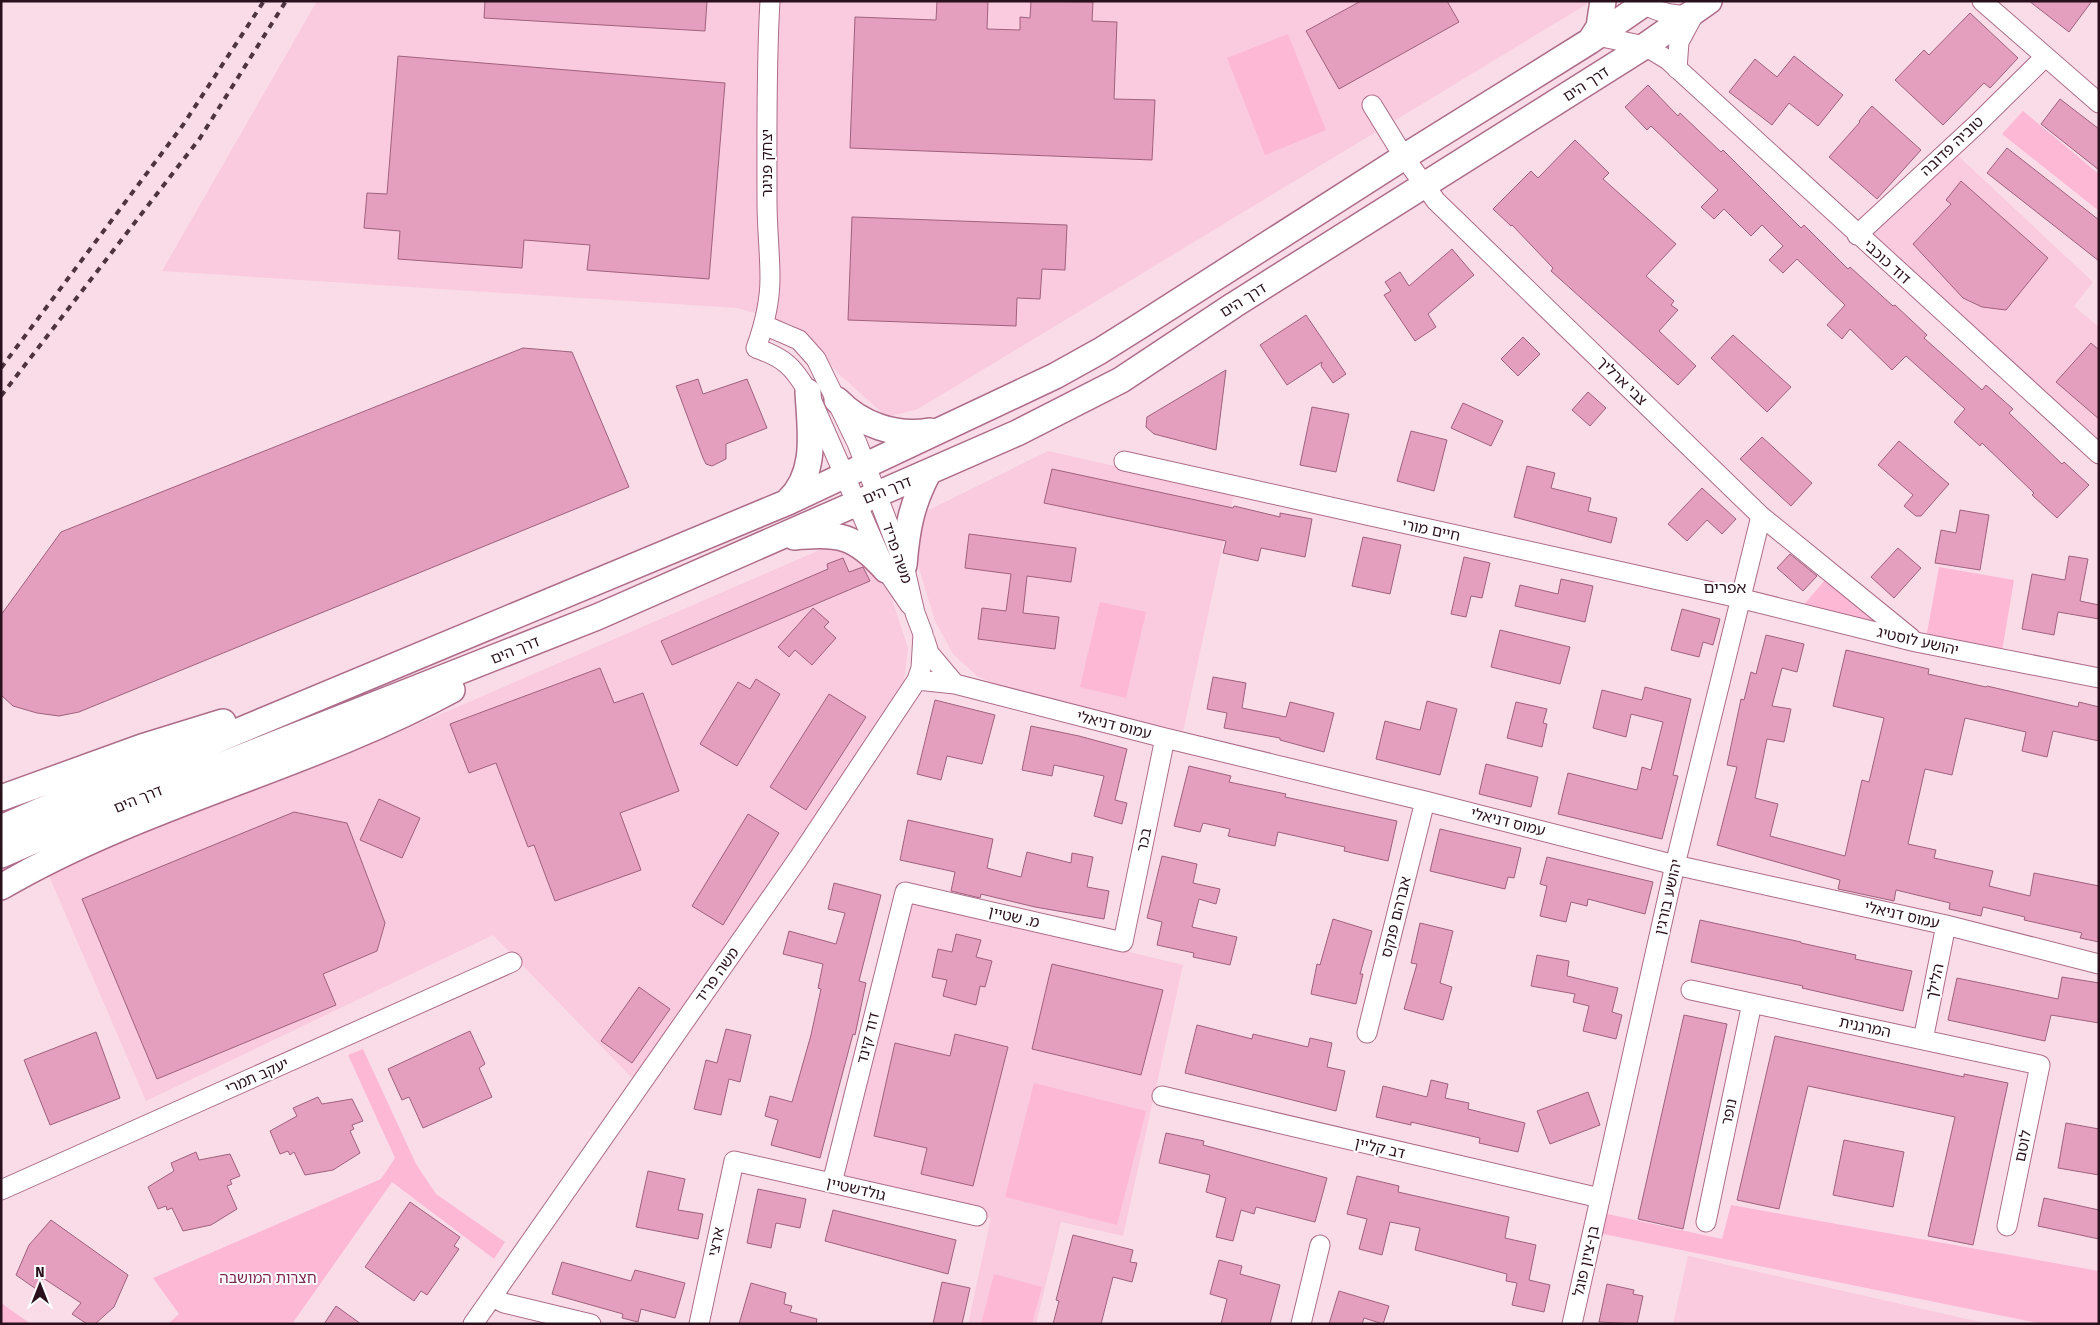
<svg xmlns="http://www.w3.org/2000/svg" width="2100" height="1325" font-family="'Fira Sans','Noto Sans Hebrew',sans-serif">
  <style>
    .built { fill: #facade }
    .green { fill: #fdb8d6 }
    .building { fill: #e39fbd; stroke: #a0617e }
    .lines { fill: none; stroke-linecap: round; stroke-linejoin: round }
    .minor-casing { stroke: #ad6c89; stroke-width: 21 }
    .major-casing { stroke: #ad6c89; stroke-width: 28 }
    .minor { stroke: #fff; stroke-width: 19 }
    .major { stroke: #fff; stroke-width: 25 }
    .rail { stroke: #4e3440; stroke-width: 4; stroke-dasharray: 6 6; stroke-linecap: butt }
    .labels { text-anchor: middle; stroke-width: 4; stroke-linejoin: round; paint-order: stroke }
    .street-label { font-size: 15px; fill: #29101c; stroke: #fff }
    .park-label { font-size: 15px; fill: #7c2955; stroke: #fff }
    .neighbourhood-label { font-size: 16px; fill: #29101c; stroke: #fff }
  </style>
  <rect width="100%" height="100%" fill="#fadce8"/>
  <path class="built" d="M 317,1 L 1592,1 L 918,409 L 887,417 L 840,375 L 792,324 L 737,308 L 162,271 Z
    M 1953,151 L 2093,282 L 2074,306 L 2099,327 L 2099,447 L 1869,235 Z
    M 1048,451 L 1234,493 L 1183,732 L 1009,690 L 977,676 L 953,654 L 935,621 L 911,542 L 923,513 Z
    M 836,543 L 855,552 L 890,593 L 908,648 L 903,689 L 637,1083 L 493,935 L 146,1101 L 46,869 L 381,740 Z
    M 909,898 L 1183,965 L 1123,1236 L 1061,1222 L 1036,1324 L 968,1324 L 991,1218 L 840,1181 Z
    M 1688,1256 L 1989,1324 L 1673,1324 Z"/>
  <path class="green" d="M 1288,34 L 1326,130 L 1265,155 L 1227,58 Z
    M 2023,111 L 2099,174 L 2099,211 L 2002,134 Z
    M 1939,567 L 2014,580 L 2002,651 L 1926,638 Z
    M 1825,580 L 1880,625 L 1802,607 Z
    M 1100,602 L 1146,612 L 1126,698 L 1080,687 Z
    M 363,1049 L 416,1164 L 436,1194 L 505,1242 L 494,1259 L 392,1182 L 292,1324 L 168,1324 L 179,1314 L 153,1278 L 381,1179 L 395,1158 L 348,1055 Z
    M 1034,1083 L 1146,1111 L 1117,1225 L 1005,1197 Z
    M 1731,1205 L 2099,1271 L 2099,1324 L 2042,1324 L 1598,1233 L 1603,1213 L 1722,1239 Z
    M 994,1274 L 1042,1287 L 1032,1324 L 981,1324 Z
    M 1,1303 L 31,1324 L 1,1324 Z"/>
  <path class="building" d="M 485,1 L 707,1 L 705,31 L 484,18 Z
    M 937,1 L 988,1 L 987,29 L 1020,30 L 1020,17 L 1030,18 L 1031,1 L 1093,2 L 1092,21 L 1117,22 L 1114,99 L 1155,100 L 1152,160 L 850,148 L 855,17 L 936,20 Z
    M 1361,1 L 1447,1 L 1459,22 L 1339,89 L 1306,31 Z
    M 2029,1 L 2092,1 L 2069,32 Z
    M 1970,13 L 2018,58 L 1990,88 L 1984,83 L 1943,125 L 1895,80 L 1924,50 L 1929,55 Z
    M 398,56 L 725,83 L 709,279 L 587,270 L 590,245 L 524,240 L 522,268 L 398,259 L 400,231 L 364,228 L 367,193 L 387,194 Z
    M 1794,56 L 1843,95 L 1818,126 L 1789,103 L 1772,125 L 1729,92 L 1755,59 L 1777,77 Z
    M 1648,85 L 1678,116 L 1680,113 L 1721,152 L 1723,150 L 1801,228 L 1804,225 L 1848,269 L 1850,267 L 1893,306 L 1895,305 L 1927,335 L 1924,338 L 1982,390 L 1986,385 L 2013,409 L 2009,413 L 2062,464 L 2064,462 L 2089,485 L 2057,518 L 2032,495 L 2034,493 L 1982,443 L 1980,446 L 1954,422 L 1965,409 L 1906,356 L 1892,370 L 1850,329 L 1842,339 L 1827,325 L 1845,305 L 1797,259 L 1783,273 L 1769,260 L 1783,246 L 1762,225 L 1751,236 L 1724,209 L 1714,219 L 1701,207 L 1718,190 L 1651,126 L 1647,130 L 1625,107 Z
    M 2060,99 L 2099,129 L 2099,170 L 2041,124 Z
    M 1872,106 L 1921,150 L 1877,199 L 1829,157 L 1860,122 L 1859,121 Z
    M 1575,140 L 1609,173 L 1603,179 L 1676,244 L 1646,276 L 1674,301 L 1671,305 L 1678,310 L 1659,331 L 1696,366 L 1678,385 L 1551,271 L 1553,268 L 1512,225 L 1511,226 L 1493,209 L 1531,171 L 1538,178 Z
    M 2007,148 L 2099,220 L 2099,261 L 1987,173 Z
    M 1961,181 L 2048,258 L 2006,310 L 1982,307 L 1963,298 L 1913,244 L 1951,204 L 1946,200 Z
    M 852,217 L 1067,225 L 1065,270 L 1042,269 L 1040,299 L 1017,298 L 1016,326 L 848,320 Z
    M 1452,249 L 1474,275 L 1428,314 L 1436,327 L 1415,341 L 1384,295 L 1391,291 L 1385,282 L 1400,272 L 1409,286 Z
    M 1306,315 L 1346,374 L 1333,383 L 1321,366 L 1322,362 L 1287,385 L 1260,345 Z
    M 1733,335 L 1791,387 L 1767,412 L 1711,358 Z
    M 1523,337 L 1540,354 L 1518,376 L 1501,359 Z
    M 2091,343 L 2099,350 L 2099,419 L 2056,382 Z
    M 523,348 L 572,352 L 629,487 L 79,712 L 59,716 L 37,713 L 13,706 L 1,695 L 1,615 L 61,532 Z
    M 1226,370 L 1216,450 L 1154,434 L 1146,427 L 1147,417 Z
    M 698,379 L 703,394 L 747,379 L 767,428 L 726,444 L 726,459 L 712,466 L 706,464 L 703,458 L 676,386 Z
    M 1588,392 L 1606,408 L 1590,426 L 1572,410 Z
    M 1463,403 L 1503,421 L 1491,446 L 1451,428 Z
    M 1312,407 L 1349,414 L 1336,472 L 1300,465 Z
    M 1411,431 L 1447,440 L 1434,491 L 1397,481 Z
    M 1762,437 L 1812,483 L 1791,506 L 1740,459 Z
    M 1899,441 L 1949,484 L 1921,516 L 1916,516 L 1904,506 L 1913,495 L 1878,465 Z
    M 1527,466 L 1555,473 L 1551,488 L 1591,498 L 1588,511 L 1617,518 L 1611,543 L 1514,517 Z
    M 1052,469 L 1233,508 L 1234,506 L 1280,517 L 1280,513 L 1312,519 L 1305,557 L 1261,548 L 1258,561 L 1223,553 L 1226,541 L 1044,503 Z
    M 1702,488 L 1736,519 L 1722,534 L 1707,520 L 1687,541 L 1668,524 Z
    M 1960,510 L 1989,515 L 1980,570 L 1935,563 L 1941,530 L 1956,533 Z
    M 969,534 L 1076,548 L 1071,582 L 1027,576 L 1023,613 L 1059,617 L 1055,649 L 978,639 L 982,608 L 1006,611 L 1011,574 L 965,568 Z
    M 1363,537 L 1401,545 L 1390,594 L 1352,586 Z
    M 1898,548 L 1921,568 L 1894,598 L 1871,577 Z
    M 1790,554 L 1817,576 L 1803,591 L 1777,568 Z
    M 2069,556 L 2088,559 L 2080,601 L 2099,605 L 2099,619 L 2058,612 L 2054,635 L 2022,629 L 2032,574 L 2065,580 Z
    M 1464,557 L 1490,563 L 1482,598 L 1471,596 L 1466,617 L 1451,614 Z
    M 843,558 L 849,572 L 863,567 L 870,581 L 672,665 L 661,641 L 828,569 L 827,564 Z
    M 1561,579 L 1593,586 L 1585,622 L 1515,606 L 1520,585 L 1558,594 Z
    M 813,608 L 829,622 L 824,627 L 836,638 L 812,665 L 795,650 L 789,657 L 778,647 Z
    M 1682,609 L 1720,619 L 1713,645 L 1703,642 L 1699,657 L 1671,650 Z
    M 1500,630 L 1570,647 L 1560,684 L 1491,667 Z
    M 1766,635 L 1804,644 L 1797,672 L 1782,668 L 1772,706 L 1791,709 L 1784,742 L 1767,739 L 1755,798 L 1778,804 L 1770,836 L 1845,856 L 1862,780 L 1869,782 L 1884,718 L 1833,706 L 1846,650 L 1929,669 L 1928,674 L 1986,687 L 1987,686 L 2078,707 L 2079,702 L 2099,707 L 2099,741 L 2053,731 L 2047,757 L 2022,751 L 2026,732 L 1965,718 L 1952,775 L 1925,769 L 1908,844 L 1936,850 L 1934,858 L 1993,871 L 1989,886 L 2030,896 L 2034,873 L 2099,886 L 2099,942 L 2080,938 L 2082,933 L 2024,920 L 2025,917 L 1983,907 L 1981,916 L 1949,909 L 1950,903 L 1896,890 L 1894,901 L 1838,889 L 1840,880 L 1717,845 L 1737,767 L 1727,765 L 1741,699 L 1744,700 L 1751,672 L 1756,674 Z
    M 600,668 L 614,703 L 643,693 L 679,791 L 620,813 L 641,870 L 555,901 L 534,845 L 528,847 L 496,763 L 469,773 L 450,724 Z
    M 1213,677 L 1246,683 L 1242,708 L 1286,717 L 1290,702 L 1334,713 L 1324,752 L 1280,740 L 1280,738 L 1224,728 L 1227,713 L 1207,709 Z
    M 756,679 L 780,694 L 737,766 L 700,744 L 738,682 L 750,689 Z
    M 1645,687 L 1691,699 L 1673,775 L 1678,776 L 1662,839 L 1558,814 L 1568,773 L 1637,790 L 1642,767 L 1651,770 L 1663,722 L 1631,714 L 1626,737 L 1593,728 L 1602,690 L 1642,700 Z
    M 829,694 L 866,717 L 806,810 L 770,787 Z
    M 935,700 L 995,715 L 982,764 L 947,756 L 941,780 L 917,774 Z
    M 1427,701 L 1457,709 L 1440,775 L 1376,759 L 1385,721 L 1420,730 Z
    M 1516,702 L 1547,709 L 1543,723 L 1547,724 L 1542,747 L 1507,738 Z
    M 1031,726 L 1079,736 L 1127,749 L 1115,800 L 1127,803 L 1122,824 L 1094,816 L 1104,776 L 1054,765 L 1052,776 L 1022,770 Z
    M 1486,764 L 1538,777 L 1531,807 L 1479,794 Z
    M 1189,766 L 1231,776 L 1229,782 L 1286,794 L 1285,797 L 1397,821 L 1388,861 L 1344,851 L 1345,847 L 1278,832 L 1275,846 L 1228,836 L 1230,829 L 1203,823 L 1200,832 L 1174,826 Z
    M 379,799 L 420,818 L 402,858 L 360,840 Z
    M 294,812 L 347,823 L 385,923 L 377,951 L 323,974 L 336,1005 L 157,1079 L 82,899 Z
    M 748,814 L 779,833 L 723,925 L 692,906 Z
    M 908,820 L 993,839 L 987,868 L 1021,877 L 1027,852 L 1071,863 L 1072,853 L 1093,857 L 1087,887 L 1109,891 L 1104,919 L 1035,907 L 981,894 L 980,898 L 951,891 L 955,872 L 900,860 Z
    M 1440,829 L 1521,848 L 1514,878 L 1508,877 L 1505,889 L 1430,871 Z
    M 1162,856 L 1197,864 L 1193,883 L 1220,889 L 1216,904 L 1199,899 L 1192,927 L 1237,937 L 1230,965 L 1193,957 L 1194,953 L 1157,945 L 1162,922 L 1147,918 Z
    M 1547,857 L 1653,882 L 1645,914 L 1588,899 L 1587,906 L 1571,902 L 1566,922 L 1540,916 L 1547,886 L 1540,884 Z
    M 834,883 L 881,895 L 859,981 L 866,983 L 855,1035 L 853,1034 L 820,1158 L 771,1145 L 778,1120 L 765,1116 L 770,1096 L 792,1102 L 811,1035 L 821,989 L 818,988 L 823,964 L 783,954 L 789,931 L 836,944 L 845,913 L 828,909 Z
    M 1333,919 L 1372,931 L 1360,974 L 1363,974 L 1356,1004 L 1311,994 L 1317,964 L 1320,965 Z
    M 1700,920 L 1801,942 L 1801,943 L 1856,955 L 1855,959 L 1912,971 L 1903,1011 L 1802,988 L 1803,986 L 1691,962 Z
    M 1420,923 L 1453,931 L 1440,983 L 1452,987 L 1443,1020 L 1404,1009 L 1417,964 L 1411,963 Z
    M 956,934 L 981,940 L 976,957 L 992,961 L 985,987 L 980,986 L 976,1005 L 943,996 L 947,980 L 932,977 L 938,949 L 952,952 Z
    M 1537,955 L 1569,961 L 1567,976 L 1618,988 L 1612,1012 L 1622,1015 L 1616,1039 L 1583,1031 L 1589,1006 L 1573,1002 L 1575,994 L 1531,986 Z
    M 1052,964 L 1163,990 L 1141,1075 L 1032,1049 Z
    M 2062,977 L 2099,983 L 2099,1023 L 2051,1015 L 2045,1041 L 1948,1020 L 1957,978 L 2058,999 Z
    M 639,987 L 670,1009 L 632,1063 L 601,1041 Z
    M 1684,1015 L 1727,1024 L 1683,1229 L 1638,1219 Z
    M 1197,1025 L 1252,1039 L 1253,1034 L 1308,1047 L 1310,1038 L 1332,1043 L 1327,1067 L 1345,1071 L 1336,1111 L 1185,1073 Z
    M 726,1029 L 751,1035 L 740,1082 L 729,1079 L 721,1115 L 694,1109 L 706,1060 L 717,1063 Z
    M 470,1031 L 485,1064 L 479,1068 L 492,1097 L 423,1128 L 409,1097 L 402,1100 L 388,1069 Z
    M 96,1032 L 120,1098 L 50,1125 L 24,1060 Z
    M 955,1034 L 1008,1047 L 973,1186 L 921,1174 L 927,1148 L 874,1136 L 895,1043 L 950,1056 Z
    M 1775,1036 L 1964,1077 L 1964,1074 L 2008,1083 L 1973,1245 L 1928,1236 L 1955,1117 L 1808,1086 L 1779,1209 L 1737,1200 Z
    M 1431,1080 L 1448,1084 L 1445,1098 L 1469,1103 L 1468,1109 L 1525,1123 L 1518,1152 L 1479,1143 L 1480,1138 L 1411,1122 L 1411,1125 L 1376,1117 L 1383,1086 L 1427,1097 Z
    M 1588,1092 L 1600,1125 L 1550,1144 L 1537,1111 Z
    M 318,1097 L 322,1104 L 352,1099 L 363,1121 L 352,1125 L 354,1129 L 350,1131 L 360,1153 L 333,1170 L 305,1175 L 294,1152 L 290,1155 L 288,1151 L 280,1154 L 270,1131 L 297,1116 L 293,1108 Z
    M 2066,1123 L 2099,1129 L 2099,1175 L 2058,1168 Z
    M 1166,1133 L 1204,1141 L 1203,1145 L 1327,1178 L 1315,1222 L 1256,1207 L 1254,1214 L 1241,1210 L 1233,1241 L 1216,1237 L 1226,1198 L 1206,1192 L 1210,1175 L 1159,1163 Z
    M 1844,1140 L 1904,1152 L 1893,1207 L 1833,1195 Z
    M 196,1152 L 199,1160 L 230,1154 L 240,1176 L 230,1180 L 232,1184 L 227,1186 L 237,1209 L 211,1225 L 183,1231 L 172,1208 L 167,1210 L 166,1206 L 158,1209 L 148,1187 L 174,1171 L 171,1163 Z
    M 648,1171 L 685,1179 L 678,1210 L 703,1214 L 698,1239 L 636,1227 Z
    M 1357,1176 L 1399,1186 L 1398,1192 L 1509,1217 L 1505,1238 L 1536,1245 L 1529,1280 L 1550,1285 L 1544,1312 L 1512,1305 L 1517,1283 L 1506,1281 L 1507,1274 L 1415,1250 L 1420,1228 L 1390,1222 L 1382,1255 L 1359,1249 L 1367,1219 L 1347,1214 Z
    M 758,1189 L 806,1199 L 800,1228 L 776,1223 L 771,1248 L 747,1243 Z
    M 2044,1198 L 2099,1210 L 2099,1239 L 2038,1226 Z
    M 410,1202 L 460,1237 L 454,1246 L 459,1249 L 427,1295 L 421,1291 L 414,1301 L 365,1267 Z
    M 833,1210 L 956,1240 L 948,1274 L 825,1241 Z
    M 51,1220 L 128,1275 L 114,1307 L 95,1324 L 87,1324 L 72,1314 L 81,1303 L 43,1278 L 36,1289 L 16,1275 L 29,1245 Z
    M 1073,1235 L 1133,1250 L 1130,1262 L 1137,1263 L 1132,1282 L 1113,1277 L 1101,1324 L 1053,1324 L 1059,1301 L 1056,1300 Z
    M 1219,1260 L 1242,1266 L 1240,1274 L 1280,1285 L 1270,1324 L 1221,1324 L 1227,1299 L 1210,1294 Z
    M 562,1262 L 631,1281 L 635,1270 L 685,1283 L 675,1318 L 641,1309 L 638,1322 L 622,1318 L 623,1314 L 552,1294 Z
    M 942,1282 L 970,1288 L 962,1324 L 933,1324 Z
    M 751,1283 L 786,1293 L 784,1304 L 792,1306 L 790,1312 L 817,1319 L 816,1324 L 739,1324 Z
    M 1607,1284 L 1634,1290 L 1633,1294 L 1643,1296 L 1637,1324 L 1599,1322 Z
    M 1339,1291 L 1389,1306 L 1383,1324 L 1364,1318 L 1362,1324 L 1329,1324 Z
    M 336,1306 L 361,1324 L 324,1324 Z"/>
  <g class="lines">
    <g class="minor-casing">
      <path id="minor" d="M 770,1 C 766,68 767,135 767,202 C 767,228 770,253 770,278 C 770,302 764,326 756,348 C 784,358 793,366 808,392 L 886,570 L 910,605
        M 1639,1 C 1654,11 1671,16 1689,15
        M 1982,1 L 2099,103
        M 1597,36 L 1645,46 L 1668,60 L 2099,454
        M 1677,69 L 1679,42 L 1694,14
        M 1372,105 L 1404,157 L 1436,201 L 1761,516 L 1675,865 L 1572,1324
        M 1857,235 L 1976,125 L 2045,57
        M 1124,461 L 1739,598 L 1916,642 L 2099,678
        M 1761,516 L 1911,638
        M 925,640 L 929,653 L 955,684
        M 917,680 L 955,684 L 1165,738 L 1425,801 L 1675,865 L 1946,925 L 2099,964
        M 1691,990 L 2040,1065 L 2007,1226
        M 1367,1033 L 1425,801
        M 1923,1040 L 1946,925
        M 1162,1096 L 1600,1198
        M 832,1183 L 905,892 L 1123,942 L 1165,738
        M 1,1190 L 512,962
        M 1706,1222 L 1752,1003
        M 493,1297 L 504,1303 L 591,1324
        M 473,1324 L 798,859 L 917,680 L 921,668 L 923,634 L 915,613 L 904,565 L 857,443 L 816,359 L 799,340 L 764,325
        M 699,1324 L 734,1161 L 977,1216
        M 1301,1324 L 1320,1245"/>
    </g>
    <g class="major-casing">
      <path id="major" d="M 1590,41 L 1599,27 L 1603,1
        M 837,400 C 861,425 896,437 930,431
        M 788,501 C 818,473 810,430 808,392
        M 794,537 C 839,532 856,536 886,570
        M 904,565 C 907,529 911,506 928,473
        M 1,798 L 142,747 L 223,722
        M 1,828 L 42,810 L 200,747 L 788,502 L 1055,376 L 1100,351 L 1143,324 L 1404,157 L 1590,41 L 1648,1
        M 1,855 L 72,824 L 597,617 L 1017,433 L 1121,380 L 1234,305 L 1645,46 L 1709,1
        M 1,887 C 143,804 308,768 452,690"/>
    </g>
    <use href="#minor" class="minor"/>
    <use href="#major" class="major"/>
    <path class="rail" d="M 1,368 L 183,125 L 264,1
      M 1,396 L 200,138 L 286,1"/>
  </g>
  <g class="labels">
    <g class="street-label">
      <text transform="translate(1586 84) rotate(-33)" y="5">דרך הים</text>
      <text transform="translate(1952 146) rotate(-43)" y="5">טוביה פדובה</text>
      <text transform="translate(767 163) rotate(-90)" y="5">יצחק פניגר</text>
      <text transform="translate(1887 262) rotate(42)" y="5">דוד כוכבי</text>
      <text transform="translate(1243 300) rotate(-32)" y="5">דרך הים</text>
      <text transform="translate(1622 381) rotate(44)" y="5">צבי ארליך</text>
      <text transform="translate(887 490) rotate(-22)" y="5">דרך הים</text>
      <text transform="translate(1431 530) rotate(12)" y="5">חיים מורי</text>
      <text transform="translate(897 553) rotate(71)" y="5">משה פריד</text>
      <text transform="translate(1918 641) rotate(13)" y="5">יהושע לוסטיג</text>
      <text transform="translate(515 650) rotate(-22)" y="5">דרך הים</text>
      <text transform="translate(1114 725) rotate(14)" y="5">עמוס דניאלי</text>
      <text transform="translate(138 799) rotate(-22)" y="5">דרך הים</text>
      <text transform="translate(1508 822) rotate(14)" y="5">עמוס דניאלי</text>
      <text transform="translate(1144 840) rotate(-78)" y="5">בכר</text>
      <text transform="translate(1668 897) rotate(-77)" y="5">יהושע בורגין</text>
      <text transform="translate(1902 915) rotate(13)" y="5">עמוס דניאלי</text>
      <text transform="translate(1014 917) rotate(13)" y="5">מ. שטיין</text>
      <text transform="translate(1396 917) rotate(-76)" y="5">אברהם פנקס</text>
      <text transform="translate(717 975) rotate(-55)" y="5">משה פריד</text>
      <text transform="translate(1935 982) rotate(-78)" y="5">הלילך</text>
      <text transform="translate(1865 1027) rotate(12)" y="5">המרגנית</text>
      <text transform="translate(868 1038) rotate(-76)" y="5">דוד קינד</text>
      <text transform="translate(257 1076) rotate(-24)" y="5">יעקב תמרי</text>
      <text transform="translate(1729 1112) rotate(-78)" y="5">נופר</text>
      <text transform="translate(2023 1146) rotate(-78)" y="5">לוטם</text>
      <text transform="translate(1380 1148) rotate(13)" y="5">דב קליין</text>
      <text transform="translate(856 1189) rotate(13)" y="5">גולדשטיין</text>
      <text transform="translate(716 1242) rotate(-78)" y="5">ארצי</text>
      <text transform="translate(1586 1261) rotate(-77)" y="5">בן-ציון פוגל</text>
    </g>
    <g class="park-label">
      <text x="268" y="1283">חצרות המושבה</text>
    </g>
    <g class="neighbourhood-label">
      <text x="1725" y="593">אפרים</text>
    </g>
  </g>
  <rect width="2100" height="1325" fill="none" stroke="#29101c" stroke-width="5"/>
  <g transform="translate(40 1285)" stroke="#ffffff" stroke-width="4" paint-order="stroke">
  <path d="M0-4L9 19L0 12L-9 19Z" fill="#29101c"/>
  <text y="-8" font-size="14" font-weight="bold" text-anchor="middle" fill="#29101c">N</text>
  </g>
</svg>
